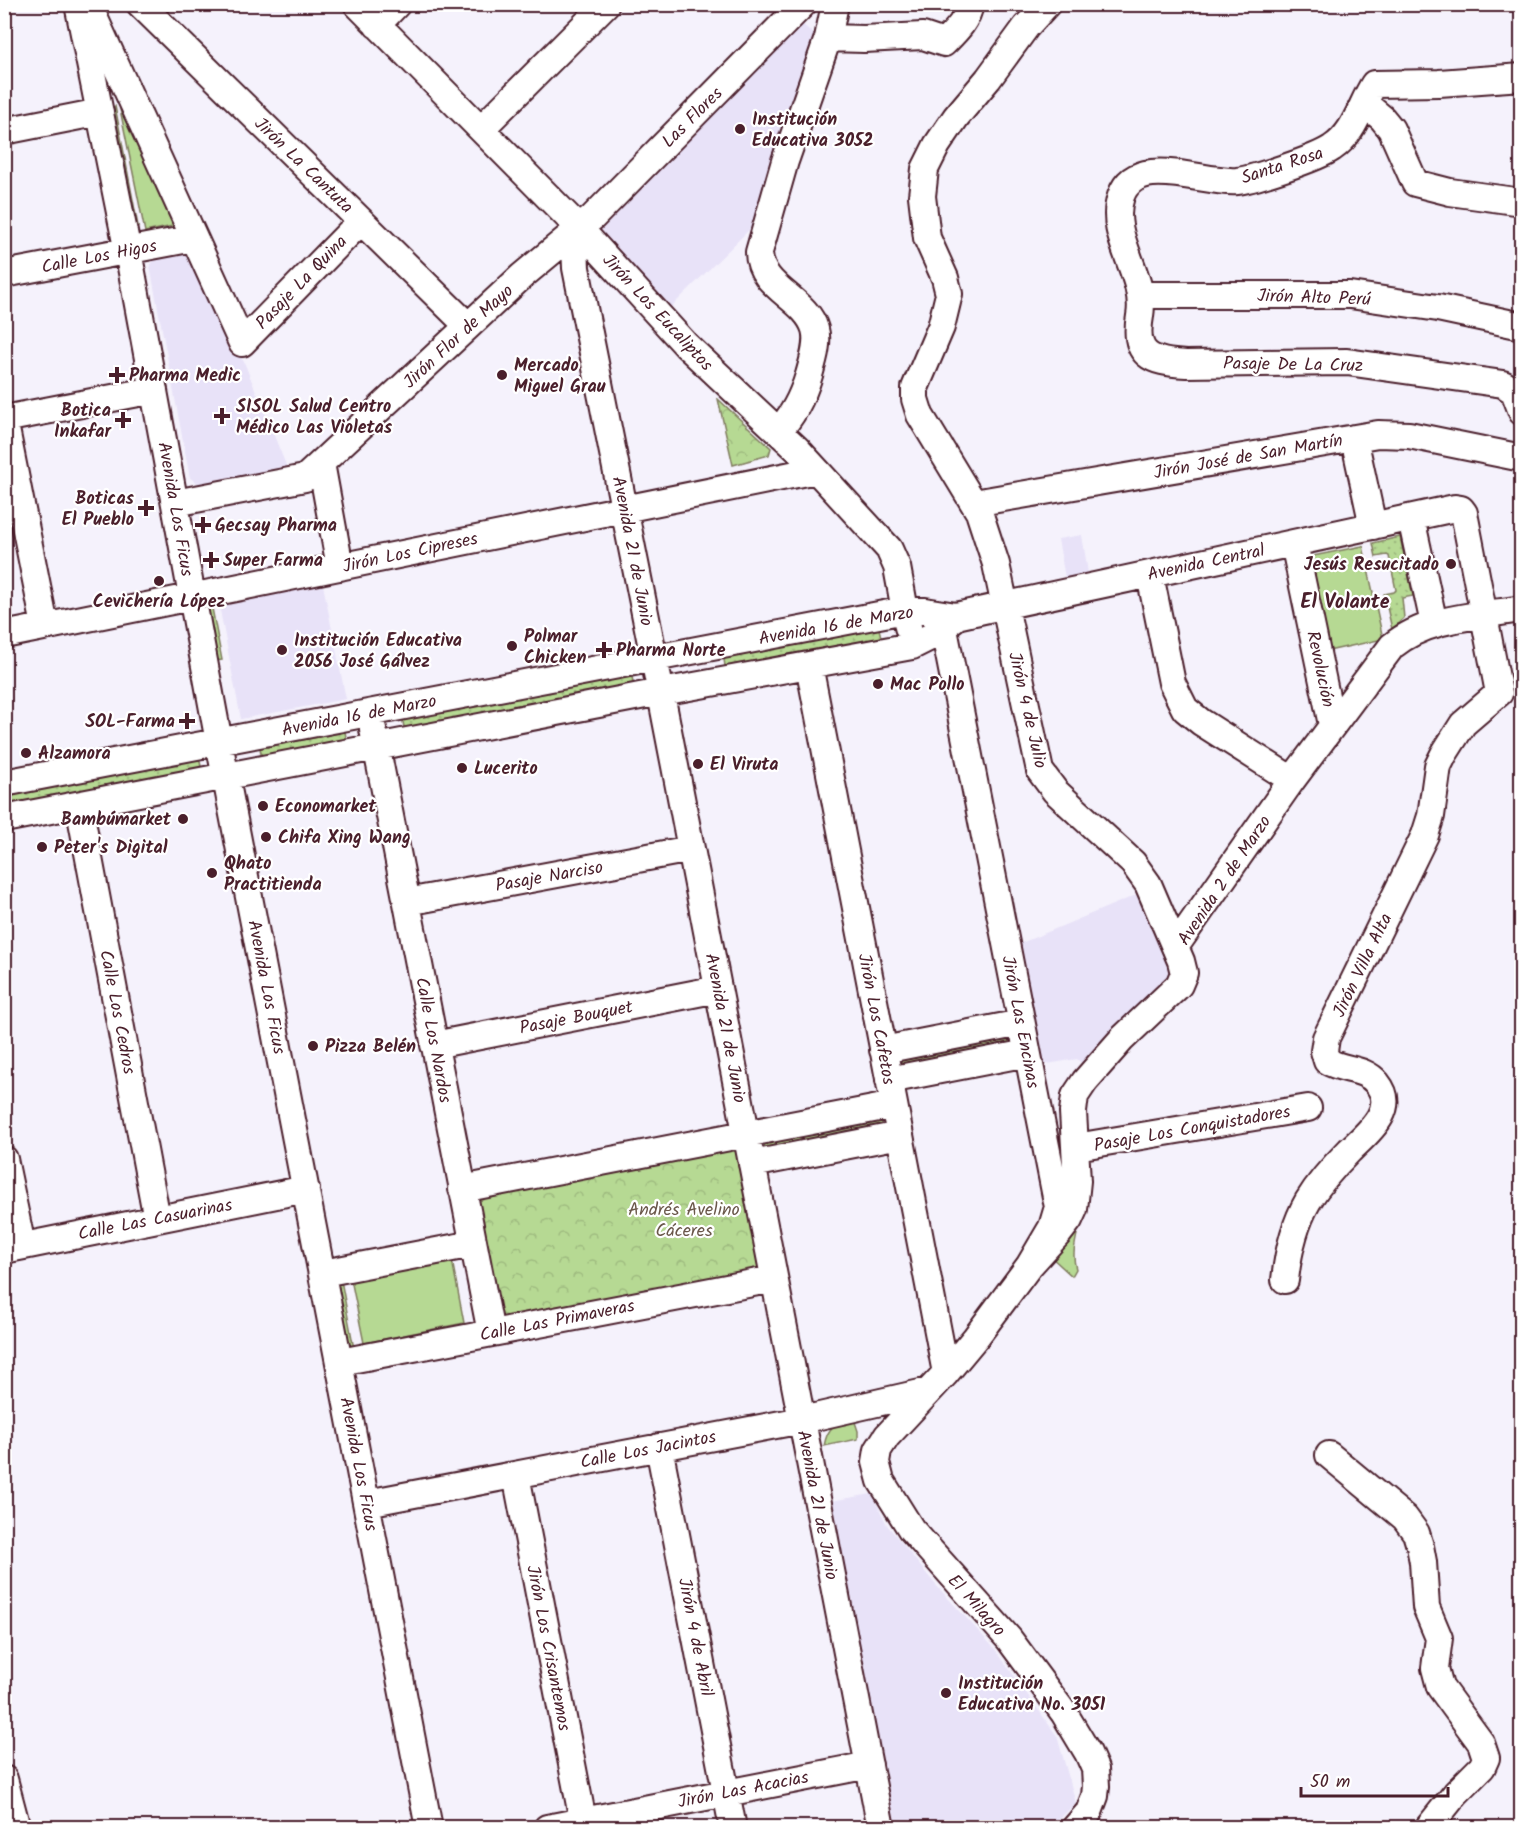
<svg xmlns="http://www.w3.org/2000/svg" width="1526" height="1832" font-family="Kalam,sans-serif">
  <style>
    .built { fill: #e8e2f8 }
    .grass { fill: url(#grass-dots); stroke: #807c5f; stroke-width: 1.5 }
    .forest { fill: url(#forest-crowns); stroke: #807c5f; stroke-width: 1.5 }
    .garden { fill: #b6d993; stroke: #807c5f; stroke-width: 1.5 }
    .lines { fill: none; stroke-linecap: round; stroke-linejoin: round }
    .minor-casing { stroke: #4a1f2b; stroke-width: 30 }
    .minor { stroke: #fff; stroke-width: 26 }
    .poi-dot { fill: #4a1f2b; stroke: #fff; stroke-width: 2 }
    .labels { text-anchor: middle; stroke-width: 4.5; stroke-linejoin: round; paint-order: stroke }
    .street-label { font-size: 18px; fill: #4a1f2b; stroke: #fff }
    .poi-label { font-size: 18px; font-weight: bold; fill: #4a1f2b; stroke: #fff; text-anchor: start }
    .park-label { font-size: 18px; fill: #6a574a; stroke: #fff }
    .neighbourhood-label { font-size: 20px; font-weight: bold; fill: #4a1f2b; stroke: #fff }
  </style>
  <defs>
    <pattern id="grass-dots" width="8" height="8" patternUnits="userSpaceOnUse" patternTransform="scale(1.5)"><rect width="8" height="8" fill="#b6d993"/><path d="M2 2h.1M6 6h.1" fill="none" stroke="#9eba7f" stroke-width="1.8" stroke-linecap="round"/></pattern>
    <pattern id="forest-crowns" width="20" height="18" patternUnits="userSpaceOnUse" patternTransform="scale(1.5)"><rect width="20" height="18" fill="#b6d993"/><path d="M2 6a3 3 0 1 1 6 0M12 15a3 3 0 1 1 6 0" fill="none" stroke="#9eba7f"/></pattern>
  </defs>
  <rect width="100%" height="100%" fill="#f5f2fc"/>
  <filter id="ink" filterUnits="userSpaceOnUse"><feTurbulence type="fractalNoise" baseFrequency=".0167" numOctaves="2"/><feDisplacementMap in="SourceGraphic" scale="12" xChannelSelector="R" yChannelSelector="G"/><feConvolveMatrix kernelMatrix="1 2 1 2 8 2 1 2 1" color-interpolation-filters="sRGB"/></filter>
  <g filter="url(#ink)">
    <path class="built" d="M 801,23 L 816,36 L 758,221 L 670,308 L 598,234 L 599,222 Z
      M 181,250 L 192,255 L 232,344 L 244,362 L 288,470 L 201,485 L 190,478 L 150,266 L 157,255 Z
      M 1082,535 L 1089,579 L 1066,583 L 1058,539 Z
      M 322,580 L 346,699 L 241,719 L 218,600 Z
      M 1141,893 L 1174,980 L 1087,1068 L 1077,1059 L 1041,1065 L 1019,944 Z
      M 872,1494 L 887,1525 L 935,1584 L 995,1649 L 1057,1736 L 1076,1803 L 1051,1827 L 892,1827 L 831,1501 Z"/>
    <path class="grass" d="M 115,106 L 138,226 L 130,218 L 110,111 Z
      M 1400,537 L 1413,596 L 1402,598 L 1404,618 L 1392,629 L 1384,594 L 1394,592 L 1396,590 L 1389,556 L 1387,555 L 1376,557 L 1373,543 Z
      M 878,624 L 882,642 L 726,672 L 723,653 Z
      M 631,672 L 634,687 L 405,732 L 402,717 Z
      M 345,732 L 347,742 L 262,759 L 260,748 Z
      M 199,757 L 202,771 L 5,809 L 5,795 Z
      M 1011,1036 L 1012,1045 L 901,1066 L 899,1062 L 900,1058 Z
      M 340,1275 L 354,1349 L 349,1347 L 336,1280 Z"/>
    <path class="forest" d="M 718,399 L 771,448 L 769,455 L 733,465 Z
      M 740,1143 L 764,1269 L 498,1321 L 474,1195 Z"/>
    <path class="garden" d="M 119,104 L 182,224 L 145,232 Z
      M 1363,546 L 1383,639 L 1328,651 L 1308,557 Z
      M 211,603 L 222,660 L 215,661 L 204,604 Z
      M 877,1117 L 882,1123 L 879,1131 L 769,1152 L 764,1146 L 767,1138 Z
      M 1081,1213 C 1079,1232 1070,1251 1076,1269 L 1072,1276 L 1050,1256 Z
      M 452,1260 L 464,1323 L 364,1343 L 351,1279 Z
      M 854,1419 L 858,1431 L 858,1439 L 824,1446 C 828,1425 835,1424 854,1419 Z"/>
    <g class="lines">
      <g class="minor-casing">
        <path id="minor" d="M 78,4 L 131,267 L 219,742 L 429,1828
          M 88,4 L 242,343 L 361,221
          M 140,4 L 468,326
          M 357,4 L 580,229 L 686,345 L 797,449 L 889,549 L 897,567 L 908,627
          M 377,25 L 397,4
          M 828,38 L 864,39 L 923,36 L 944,43 C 956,31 967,21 970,4
          M 1522,77 L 1439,83 L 1374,84 C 1360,106 1355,133 1332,148 C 1318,158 1254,179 1237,181 C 1203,184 1136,152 1121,196 C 1107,237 1147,275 1140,316 C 1133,355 1150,362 1186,364 L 1347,362 L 1503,384 L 1514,391 L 1522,412
          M 1364,103 L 1382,118 L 1391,129 L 1415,183 L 1450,192 L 1522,202
          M 481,129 L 606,4
          M 4,131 L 100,112
          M 580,229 L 575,246 L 576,268 L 654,658 L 881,1828
          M 4,274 L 194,238
          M 1140,295 L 1350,295 L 1438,308 L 1522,326
          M 4,419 L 45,626
          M 4,419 L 154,390
          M 778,431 C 793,416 803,395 809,375 C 813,361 819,343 815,329 C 806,298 759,288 759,252 L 785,161 L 828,38 L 835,4
          M 1354,438 L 1373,526
          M 321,463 L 340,567
          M 175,503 L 305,478 L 522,276 L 593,217 L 803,4
          M 974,503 L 1378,434 L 1409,435 L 1522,458
          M 1411,518 L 1434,624
          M 1294,543 L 1332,725
          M 1150,575 L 1172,683 L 1185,709 L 1201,722 L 1292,780
          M 941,614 L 1058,1207 L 1052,1227 L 1029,1266 L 976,1337 L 946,1373 L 887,1436 L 878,1450 L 876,1462 L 881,1481 L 911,1529 L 1009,1639 L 1064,1713 L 1088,1753 L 1095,1769 L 1096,1786 L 1095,1796 L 1089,1812 L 1075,1828
          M 4,635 L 816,470
          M 809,665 L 946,1373
          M 373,729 L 491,1333
          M 4,783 L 905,610 L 925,611 L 956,616 L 1455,508 L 1461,509 L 1464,513 L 1499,693 L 1463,724 L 1444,754 L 1438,766 L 1431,816 L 1425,835 L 1326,1038 L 1324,1051 L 1327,1061 C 1343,1071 1364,1067 1377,1083 C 1399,1110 1366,1134 1349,1151 C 1334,1166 1319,1183 1308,1201 C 1294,1225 1288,1253 1285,1280
          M 79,805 L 157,1219
          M 4,819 L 640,696 L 912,646 L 930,637 L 956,617
          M 407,902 L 691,849
          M 1175,947 L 1292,780 L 1392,646 C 1427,617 1478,616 1522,609
          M 434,1045 L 718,989
          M 883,1050 L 1021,1023
          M 889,1080 L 1027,1053
          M 1076,1147 L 1308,1108
          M 4,1159 L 22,1246
          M 752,1164 L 900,1135
          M 462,1189 L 894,1105
          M 4,1250 L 306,1189
          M 1029,1266 L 1059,1233 L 1069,1220 L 1074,1209 L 1077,1181 L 1073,1112 L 1075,1096 L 1085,1081 L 1122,1039 L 1179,985 L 1184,973 L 1181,961 L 1148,884 L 1133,863 L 1055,791 L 1040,771 L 996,564 L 979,512 L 920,415 L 915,399 L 915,388 L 941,327 L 949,294 L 945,278 L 927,238 L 922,196 L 925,169 L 937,145 L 956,117 L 988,79 L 1026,27 L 1047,4
          M 323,1273 L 473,1244
          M 340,1362 L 774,1279
          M 659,1447 L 733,1828
          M 1329,1455 L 1405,1518 L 1416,1533 L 1420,1546 L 1423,1562 L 1426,1607 L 1439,1638 L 1435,1668 L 1440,1687 L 1481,1743 L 1486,1758 L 1482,1767 L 1456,1793 L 1428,1828
          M 516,1475 L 583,1821
          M 367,1503 L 802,1420 L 929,1391
          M 4,1779 L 17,1828
          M 547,1828 L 869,1765"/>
      </g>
      <use href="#minor" class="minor"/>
    </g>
  </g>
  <g class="poi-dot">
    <circle cx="740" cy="129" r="6"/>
    <path d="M114 366h6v6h6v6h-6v6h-6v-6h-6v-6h6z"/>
    <circle cx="502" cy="375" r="6"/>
    <path d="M219 407h6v6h6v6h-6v6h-6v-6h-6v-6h6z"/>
    <path d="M120 411h6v6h6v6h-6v6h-6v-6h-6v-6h6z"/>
    <path d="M143 499h6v6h6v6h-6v6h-6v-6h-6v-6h6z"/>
    <path d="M200 516h6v6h6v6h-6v6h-6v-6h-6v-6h6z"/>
    <path d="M208 551h6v6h6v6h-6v6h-6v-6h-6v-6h6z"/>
    <circle cx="1451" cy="564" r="6"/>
    <circle cx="159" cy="581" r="6"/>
    <circle cx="512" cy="646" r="6"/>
    <circle cx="282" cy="650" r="6"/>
    <path d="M601 641h6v6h6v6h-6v6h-6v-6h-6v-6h6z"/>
    <circle cx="878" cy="684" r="6"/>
    <path d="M184 712h6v6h6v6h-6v6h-6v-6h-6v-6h6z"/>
    <circle cx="26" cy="753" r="6"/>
    <circle cx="698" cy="764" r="6"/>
    <circle cx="462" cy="768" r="6"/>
    <circle cx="263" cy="806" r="6"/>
    <circle cx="183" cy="819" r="6"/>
    <circle cx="266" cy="837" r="6"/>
    <circle cx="42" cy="847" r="6"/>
    <circle cx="212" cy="873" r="6"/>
    <circle cx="313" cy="1046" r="6"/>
    <circle cx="946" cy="1693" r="6"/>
  </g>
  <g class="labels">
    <g class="street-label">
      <text transform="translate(692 117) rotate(-45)" y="6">Las Flores</text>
      <text transform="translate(304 165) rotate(44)" y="6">Jirón La Cantuta</text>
      <text transform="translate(1282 165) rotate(-18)" y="6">Santa Rosa</text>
      <text transform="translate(99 256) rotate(-11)" y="6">Calle Los Higos</text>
      <text transform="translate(301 282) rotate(-46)" y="6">Pasaje La Quina</text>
      <text transform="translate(1314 297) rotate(2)" y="6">Jirón Alto Perú</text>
      <text transform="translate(658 312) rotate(47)" y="6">Jirón Los Eucaliptos</text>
      <text transform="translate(458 336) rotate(-43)" y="6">Jirón Flor de Mayo</text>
      <text transform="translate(1293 364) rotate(1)" y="6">Pasaje De La Cruz</text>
      <text transform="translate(1248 456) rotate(-10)" y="6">Jirón José de San Martín</text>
      <text transform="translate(176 509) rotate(80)" y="6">Avenida Los Ficus</text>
      <text transform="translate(633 551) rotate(79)" y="6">Avenida 21 de Junio</text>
      <text transform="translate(410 552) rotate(-12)" y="6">Jirón Los Cipreses</text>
      <text transform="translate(1206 562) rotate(-12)" y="6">Avenida Central</text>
      <text transform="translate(836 625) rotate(-10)" y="6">Avenida 16 de Marzo</text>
      <text transform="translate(1321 669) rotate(78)" y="6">Revolución</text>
      <text transform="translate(1028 710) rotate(77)" y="6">Jirón 4 de Julio</text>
      <text transform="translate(359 715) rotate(-11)" y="6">Avenida 16 de Marzo</text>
      <text transform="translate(549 876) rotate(-10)" y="6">Pasaje Narciso</text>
      <text transform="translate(1224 880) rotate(-56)" y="6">Avenida 2 de Marzo</text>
      <text transform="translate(1362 965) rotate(-64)" y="6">Jirón Villa Alta</text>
      <text transform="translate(267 987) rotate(79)" y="6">Avenida Los Ficus</text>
      <text transform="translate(118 1012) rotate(79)" y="6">Calle Los Cedros</text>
      <text transform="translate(576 1017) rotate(-11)" y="6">Pasaje Bouquet</text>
      <text transform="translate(877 1019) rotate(79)" y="6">Jirón Los Cafetos</text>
      <text transform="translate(1021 1022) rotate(79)" y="6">Jirón Las Encinas</text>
      <text transform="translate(726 1028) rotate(79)" y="6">Avenida 21 de Junio</text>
      <text transform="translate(434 1040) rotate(79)" y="6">Calle Los Nardos</text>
      <text transform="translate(1192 1128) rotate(-10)" y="6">Pasaje Los Conquistadores</text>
      <text transform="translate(155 1219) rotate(-11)" y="6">Calle Las Casuarinas</text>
      <text transform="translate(557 1320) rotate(-11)" y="6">Calle Las Primaveras</text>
      <text transform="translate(648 1449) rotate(-11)" y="6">Calle Los Jacintos</text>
      <text transform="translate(359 1464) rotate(79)" y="6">Avenida Los Ficus</text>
      <text transform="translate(818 1505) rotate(79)" y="6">Avenida 21 de Junio</text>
      <text transform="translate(977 1605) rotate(48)" y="6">El Milagro</text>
      <text transform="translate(696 1637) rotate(79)" y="6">Jirón 4 de Abril</text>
      <text transform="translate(549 1648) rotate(79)" y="6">Jirón Los Crisantemos</text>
      <text transform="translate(743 1789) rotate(-11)" y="6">Jirón Las Acacias</text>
    </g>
    <g class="poi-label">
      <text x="752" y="125">Institución<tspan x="752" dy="21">Educativa 3052</tspan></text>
      <text x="514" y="371">Mercado<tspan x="514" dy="21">Miguel Grau</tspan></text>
      <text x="129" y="381">Pharma Medic</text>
      <text x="236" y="412">SISOL Salud Centro<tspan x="236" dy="21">Médico Las Violetas</tspan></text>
      <text x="111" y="416" text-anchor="end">Botica<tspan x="111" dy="21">Inkafar</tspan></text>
      <text x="134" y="504" text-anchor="end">Boticas<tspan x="134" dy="21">El Pueblo</tspan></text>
      <text x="215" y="531">Gecsay Pharma</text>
      <text x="223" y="566">Super Farma</text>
      <text x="1439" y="570" text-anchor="end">Jesús Resucitado</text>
      <text x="159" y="607" text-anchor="middle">Cevichería López</text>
      <text x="524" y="642">Polmar<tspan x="524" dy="21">Chicken</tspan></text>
      <text x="294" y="646">Institución Educativa<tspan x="294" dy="21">2056 José Gálvez</tspan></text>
      <text x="616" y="656">Pharma Norte</text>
      <text x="890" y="690">Mac Pollo</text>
      <text x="175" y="727" text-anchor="end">SOL-Farma</text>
      <text x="38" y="759">Alzamora</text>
      <text x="710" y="770">El Viruta</text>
      <text x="474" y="774">Lucerito</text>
      <text x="275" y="812">Economarket</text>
      <text x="171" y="825" text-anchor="end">Bambúmarket</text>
      <text x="278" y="843">Chifa Xing Wang</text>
      <text x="54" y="853">Peter's Digital</text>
      <text x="224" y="869">Qhato<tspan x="224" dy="21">Practitienda</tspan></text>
      <text x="325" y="1052">Pizza Belén</text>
      <text x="958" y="1689">Institución<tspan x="958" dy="21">Educativa No. 3051</tspan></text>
    </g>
    <g class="park-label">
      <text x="684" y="1215">Andrés Avelino<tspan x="684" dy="21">Cáceres</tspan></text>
    </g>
    <g class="neighbourhood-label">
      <text x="1345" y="608">El Volante</text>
    </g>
  </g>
  <rect width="1526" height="1832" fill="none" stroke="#fff" stroke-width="24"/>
  <rect x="12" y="12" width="1502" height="1808" fill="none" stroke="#4a1f2b" stroke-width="2" filter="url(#ink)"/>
  <path d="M1301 1787v9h147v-9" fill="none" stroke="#4a1f2b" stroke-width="3"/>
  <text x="1310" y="1787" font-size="18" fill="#4a1f2b" stroke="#ffffff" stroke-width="4.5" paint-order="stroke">50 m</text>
</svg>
